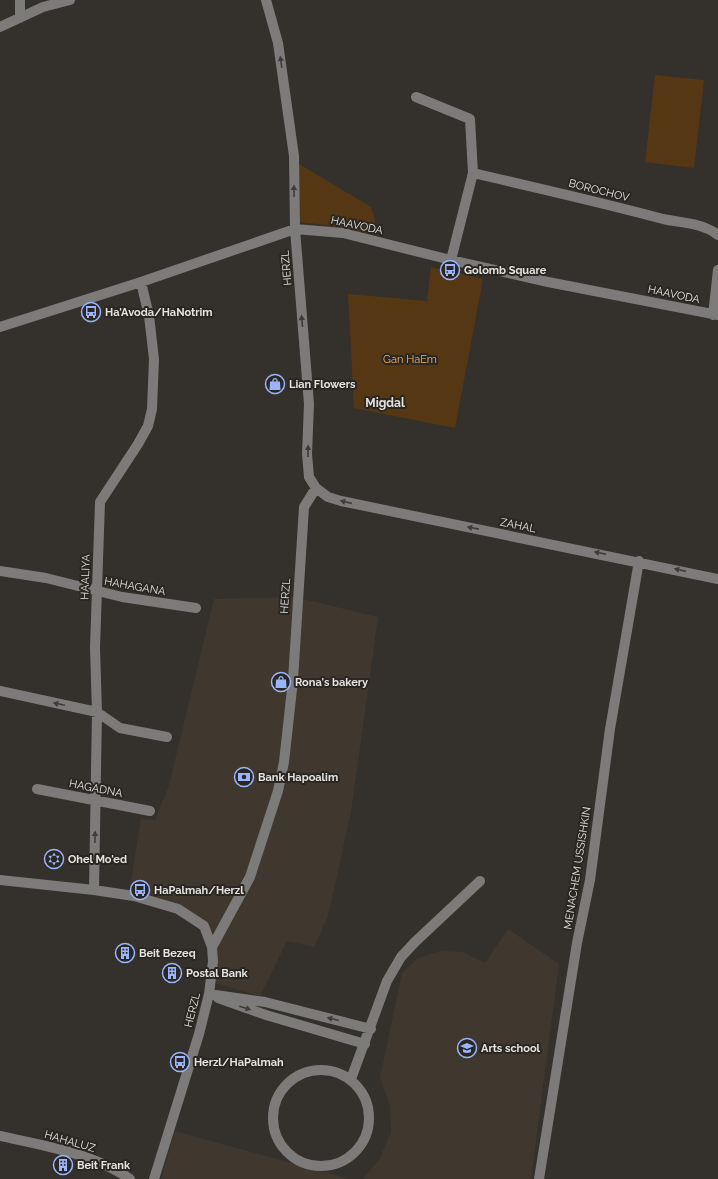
<svg xmlns="http://www.w3.org/2000/svg" width="718" height="1179" font-family="Raleway,sans-serif">
  <style>
    .built { fill: #40382f }
    .green { fill: #553813 }
    .lines { fill: none; stroke-linecap: round; stroke-linejoin: round }
    .minor { stroke: #7d7b79; stroke-width: 10 }
    .oneway { fill: #3f3b38 }
    .labels { text-anchor: middle; stroke-width: 4; stroke-linejoin: round; paint-order: stroke }
    .street-label { font-size: 11px; fill: #e4e1df; stroke: #2a2622 }
    .poi-label { font-size: 11px; font-weight: bold; fill: #e4e1df; stroke: #2a2622; text-anchor: start }
    .park-label { font-size: 11px; fill: #f9b565; stroke: #2a2622 }
    .neighbourhood-label { font-size: 12px; font-weight: bold; fill: #e4e1df; stroke: #2a2622 }
  </style>
  <rect width="100%" height="100%" fill="#34302c"/>
  <path class="built" d="M 295,597 L 378,617 L 351,812 L 328,916 L 314,947 L 287,941 L 260,996 L 207,981 L 214,932 L 179,905 L 130,887 L 141,819 L 155,820 L 169,785 L 214,599 Z
    M 508,929 L 559,964 L 531,1179 L 363,1179 L 380,1158 L 391,1132 L 390,1106 L 380,1078 L 402,973 L 418,958 L 441,951 L 463,952 L 485,963 Z
    M 175,1131 L 349,1179 L 161,1179 Z"/>
  <path class="green" d="M 655,75 L 704,80 L 694,168 L 645,162 Z
    M 299,164 L 371,207 L 375,220 L 368,234 L 327,225 L 299,222 Z
    M 431,267 L 483,279 L 455,428 L 354,408 L 348,294 L 427,301 Z"/>
  <g class="lines">
    <path class="minor" d="M 20,0 L 20,18
      M 266,0 L 278,43 L 294,156 L 295,229 L 309,404 L 307,454 L 309,477 L 316,488 L 328,497 L 341,501 L 718,579
      M 0,27 L 43,7 L 70,0
      M 416,97 L 470,119 L 473,173 L 451,260
      M 473,173 C 537,188 600,202 663,219 C 682,223 703,223 718,235
      M 713,315 L 718,270
      M 0,327 L 141,282 L 295,229 L 343,233 L 451,260 L 548,282 L 718,315
      M 0,571 L 46,578 L 122,597 L 196,608
      M 0,691 L 97,712 L 120,728 L 167,737
      M 37,789 L 150,811
      M 0,880 L 94,890 L 134,896 L 178,909 L 204,926 L 212,947
      M 94,890 L 97,712 L 95,648 L 100,502 L 138,444 L 148,426 L 152,409 L 154,359 L 149,316 L 141,282
      M 209,994 L 265,1002 L 371,1029
      M 218,998 L 266,1015 L 365,1044
      M273 1118a48 48 0 1 1 96 0a48 48 0 1 1-96 0Z
      M 351,1079 L 387,981 L 401,957 L 415,942 L 480,881
      M 0,1136 C 42,1145 95,1154 130,1179
      M 154,1179 L 199,1034 L 209,994 L 213,961 L 212,947 L 250,877 L 278,791 L 284,762 L 293,680 L 304,507 L 316,488
      M 539,1179 L 577,943 L 590,880 L 610,729 L 639,561"/>
  </g>
  <defs><path id="oneway-solid" d="M-6-.8H1V-3.2L6.5 0L1 3.2V.8H-6Z"/></defs>
  <g class="oneway">
    <use href="#oneway-solid" transform="translate(281 62) rotate(-98)"/>
    <use href="#oneway-solid" transform="translate(294 191) rotate(-91)"/>
    <use href="#oneway-solid" transform="translate(302 321) rotate(-95)"/>
    <use href="#oneway-solid" transform="translate(308 451) rotate(-89)"/>
    <use href="#oneway-solid" transform="translate(346 502) rotate(-167)"/>
    <use href="#oneway-solid" transform="translate(473 528) rotate(-169)"/>
    <use href="#oneway-solid" transform="translate(600 553) rotate(-169)"/>
    <use href="#oneway-solid" transform="translate(680 570) rotate(-167)"/>
    <use href="#oneway-solid" transform="translate(59 704) rotate(-168)"/>
    <use href="#oneway-solid" transform="translate(95 837) rotate(-89)"/>
    <use href="#oneway-solid" transform="translate(245 1008) rotate(18)"/>
    <use href="#oneway-solid" transform="translate(333 1019) rotate(-166)"/>
  </g>
  <defs>
    <g id="bus-ring" transform="scale(1)"><circle r="9.5" fill="#2a2622" stroke="#9bb5fd" stroke-width="1.5"/><path d="M-5-6H5V4H4V6H2V4H-2V6H-4V4H-5ZM-3.5-4V0h7V-4ZM-3.5 1.2v1.5H-2V1.2ZM2 1.2v1.5H3.5V1.2Z" fill="#9bb5fd"/></g>
    <g id="shop-ring" transform="scale(1)"><circle r="9.5" fill="#2a2622" stroke="#9bb5fd" stroke-width="1.5"/><path d="M-5-2.5h2.3a2.7 3.5 0 0 1 5.4 0H5L5.5 6h-11ZM-1.5-2.5h3a1.5 2.3 0 0 0-3 0Z" fill="#9bb5fd"/></g>
    <g id="bank-ring" transform="scale(1)"><circle r="9.5" fill="#2a2622" stroke="#9bb5fd" stroke-width="1.5"/><path d="M-6-4H6V4H-6ZM0-2.3a2.3 2.3 0 1 0 0 4.6a2.3 2.3 0 1 0 0-4.6Z" fill="#9bb5fd"/></g>
    <g id="synagogue-ring" transform="scale(1)"><circle r="9.5" fill="#2a2622" stroke="#9bb5fd" stroke-width="1.5"/><path d="M0-6.5L5.6 3.2H-5.6ZM0 6.5L5.6-3.2H-5.6Z" fill="#9bb5fd"/></g>
    <g id="building-ring" transform="scale(1)"><circle r="9.5" fill="#2a2622" stroke="#9bb5fd" stroke-width="1.5"/><path d="M-4-6H4V6H1V3H-1V6H-4ZM-2.5-4.3h1.7v1.8h-1.7ZM.8-4.3h1.7v1.8H.8ZM-2.5-1h1.7V.8h-1.7ZM.8-1h1.7V.8H.8Z" fill="#9bb5fd"/></g>
    <g id="school-ring" transform="scale(1)"><circle r="9.5" fill="#2a2622" stroke="#9bb5fd" stroke-width="1.5"/><path d="M0-5L7-2L0 1L-7-2ZM-4 1L0 2.5L4 1V4Q0 6-4 4Z" fill="#9bb5fd"/></g>
  </defs>
  <g fill-rule="evenodd">
    <use href="#bus-ring" x="450" y="270"/>
    <use href="#bus-ring" x="91" y="312"/>
    <use href="#shop-ring" x="275" y="384"/>
    <use href="#shop-ring" x="281" y="682"/>
    <use href="#bank-ring" x="244" y="777"/>
    <use href="#synagogue-ring" x="54" y="859"/>
    <use href="#bus-ring" x="140" y="890"/>
    <use href="#building-ring" x="125" y="953"/>
    <use href="#building-ring" x="172" y="973"/>
    <use href="#school-ring" x="467" y="1048"/>
    <use href="#bus-ring" x="180" y="1062"/>
    <use href="#building-ring" x="63" y="1165"/>
  </g>
  <g class="labels">
    <g class="street-label">
      <text transform="translate(599 190) rotate(14)" y="4">BOROCHOV</text>
      <text transform="translate(357 225) rotate(12)" y="4">HAAVODA</text>
      <text transform="translate(286 268) rotate(-95)" y="4">HERZL</text>
      <text transform="translate(674 294) rotate(12)" y="4">HAAVODA</text>
      <text transform="translate(518 525) rotate(11)" y="4">ZAHAL</text>
      <text transform="translate(85 577) rotate(-88)" y="4">HAALIYA</text>
      <text transform="translate(135 586) rotate(10)" y="4">HAHAGANA</text>
      <text transform="translate(285 596) rotate(-86)" y="4">HERZL</text>
      <text transform="translate(96 788) rotate(11)" y="4">HAGADNA</text>
      <text transform="translate(577 868) rotate(-81)" y="4">MENACHEM USSISHKIN</text>
      <text transform="translate(192 1010) rotate(-76)" y="4">HERZL</text>
      <text transform="translate(70 1141) rotate(16)" y="4">HAHALUZ</text>
    </g>
    <g class="poi-label">
      <text x="464" y="274">Golomb Square</text>
      <text x="105" y="316">Ha'Avoda/HaNotrim</text>
      <text x="289" y="388">Lian Flowers</text>
      <text x="295" y="686">Rona's bakery</text>
      <text x="258" y="781">Bank Hapoalim</text>
      <text x="68" y="863">Ohel Mo'ed</text>
      <text x="154" y="894">HaPalmah/Herzl</text>
      <text x="139" y="957">Beit Bezeq</text>
      <text x="186" y="977">Postal Bank</text>
      <text x="481" y="1052">Arts school</text>
      <text x="194" y="1066">Herzl/HaPalmah</text>
      <text x="77" y="1169">Beit Frank</text>
    </g>
    <g class="park-label">
      <text x="410" y="363">Gan HaEm</text>
    </g>
    <g class="neighbourhood-label">
      <text x="385" y="407">Migdal</text>
    </g>
  </g>
</svg>
